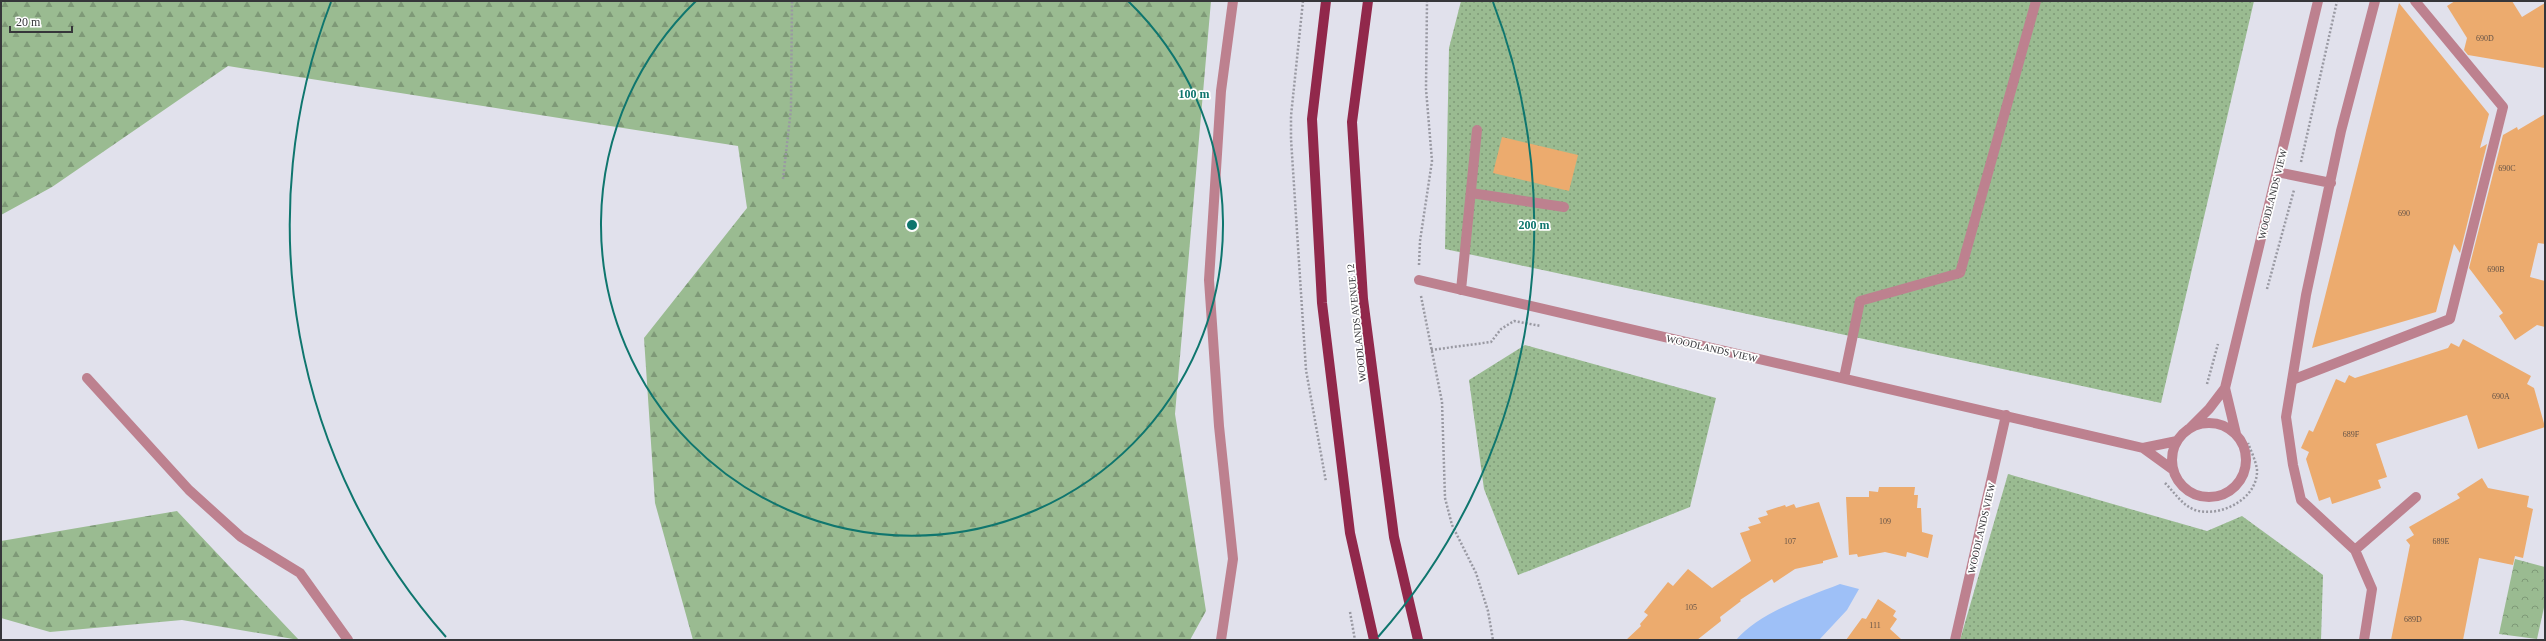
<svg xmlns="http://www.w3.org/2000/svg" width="2546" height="641" font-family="Georgia,serif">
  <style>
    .grass { fill: url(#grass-dots) }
    .forest { fill: url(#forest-firs) }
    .park { fill: url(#park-crowns) }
    .water { fill: #9ec0f7 }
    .building { fill: #ecab6e }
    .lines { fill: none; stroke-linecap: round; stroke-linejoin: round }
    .path { stroke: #9999a2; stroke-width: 2.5; stroke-dasharray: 2 2; stroke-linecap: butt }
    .minor { stroke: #bd818f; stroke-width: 10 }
    .major { stroke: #91284b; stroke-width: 10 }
    .ring { fill: none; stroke: #0f766e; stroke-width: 2 }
    .labels { text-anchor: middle; stroke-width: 3.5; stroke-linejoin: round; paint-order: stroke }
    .number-label { font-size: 8px; fill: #645347 }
    .street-label { font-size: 10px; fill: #36363a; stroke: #fff }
    .centre { fill: #0f766e; stroke: #fff; stroke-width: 2 }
    .ring-label { font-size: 12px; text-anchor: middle; font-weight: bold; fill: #0f766e; stroke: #fff; stroke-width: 3.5; stroke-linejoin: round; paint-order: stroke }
  </style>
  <defs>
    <pattern id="grass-dots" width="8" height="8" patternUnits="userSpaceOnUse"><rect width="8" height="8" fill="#9abb91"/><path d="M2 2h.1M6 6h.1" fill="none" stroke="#7e9977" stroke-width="1.8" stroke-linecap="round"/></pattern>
    <pattern id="forest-firs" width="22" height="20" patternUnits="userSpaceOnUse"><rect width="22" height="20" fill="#9abb91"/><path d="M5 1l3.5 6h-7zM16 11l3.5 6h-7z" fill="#7e9977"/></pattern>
    <pattern id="park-crowns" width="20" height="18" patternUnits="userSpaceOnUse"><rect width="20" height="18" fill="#9abb91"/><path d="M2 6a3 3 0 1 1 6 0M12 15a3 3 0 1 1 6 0" fill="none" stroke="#7e9977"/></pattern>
  </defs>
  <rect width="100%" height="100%" fill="#e1e1ec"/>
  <path class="grass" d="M 1461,1 L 2254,1 L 2161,403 L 1445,249 L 1449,48 Z
    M 1525,345 L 1716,398 L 1690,507 L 1518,575 L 1484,489 L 1469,380 Z
    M 2008,474 L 2207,531 L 2242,516 L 2323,575 L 2321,640 L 1960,640 Z"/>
  <path class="forest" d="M 1,1 L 1211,1 L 1175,414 L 1206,611 L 1190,640 L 693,640 L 655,503 L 644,338 L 747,208 L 738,146 L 228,66 L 52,187 L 1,215 Z
    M 177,511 L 299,640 L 182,620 L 50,632 L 1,618 L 1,541 Z"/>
  <path class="park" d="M 2515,559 L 2545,567 L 2545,603 L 2537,639 L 2499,634 Z"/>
  <path class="water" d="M 1840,584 L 1859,589 L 1847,610 L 1819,640 L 1736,640 C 1762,611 1805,598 1840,584 Z"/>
  <path class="building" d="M 2455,1 L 2512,1 L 2522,17 L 2545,3 L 2545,68 L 2468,55 L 2464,50 L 2467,38 L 2447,6 Z
    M 2399,3 L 2489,114 L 2480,148 L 2487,144 L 2460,253 L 2454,244 L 2436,312 L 2312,348 Z
    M 2545,114 L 2545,244 L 2538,243 L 2530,277 L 2545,281 L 2545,327 L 2537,325 L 2515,340 L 2499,316 L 2503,313 L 2469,268 L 2503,135 L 2517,127 L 2518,130 Z
    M 1502,137 L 1578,155 L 1569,191 L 1493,173 Z
    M 2463,339 L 2531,376 L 2527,384 L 2534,388 L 2545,427 L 2478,449 L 2467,415 L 2376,444 L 2387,477 L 2378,480 L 2381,488 L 2332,504 L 2330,497 L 2319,501 L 2306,459 L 2309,452 L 2301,448 L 2309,430 L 2313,432 L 2336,379 L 2345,383 L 2349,375 L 2355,378 L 2411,360 L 2448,348 L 2451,343 L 2459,347 Z
    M 2482,478 L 2488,488 L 2529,496 L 2527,507 L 2533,509 L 2523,558 L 2515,556 L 2513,565 L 2479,558 L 2463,640 L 2391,640 L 2410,545 L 2406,540 L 2414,535 L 2409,527 L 2460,498 L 2457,494 Z
    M 1879,487 L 1915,487 L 1914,495 L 1918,495 L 1917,508 L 1921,508 L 1922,532 L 1933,535 L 1928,558 L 1907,552 L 1906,557 L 1885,552 L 1858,557 L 1857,554 L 1849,555 L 1846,497 L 1869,497 L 1869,491 L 1878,492 Z
    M 1819,502 L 1838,557 L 1823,561 L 1823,563 L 1795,569 L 1774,583 L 1772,579 L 1740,600 L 1741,601 L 1720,617 L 1721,621 L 1697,640 L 1626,640 L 1641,626 L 1640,624 L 1648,615 L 1644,612 L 1668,582 L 1673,586 L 1688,569 L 1712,588 L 1751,561 L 1740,533 L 1750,530 L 1748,527 L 1761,523 L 1758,518 L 1768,515 L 1766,511 L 1785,505 L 1786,507 L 1794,504 L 1796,508 Z
    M 1878,599 L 1896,611 L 1893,616 L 1897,619 L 1890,629 L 1902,640 L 1846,640 L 1862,618 L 1866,619 Z"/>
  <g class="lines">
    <path class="path" d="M 1303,1 L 1291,116 L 1291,139 L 1306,370 L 1326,482
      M 2301,162 L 2337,1
      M 783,179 L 791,109 L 792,1
      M 1419,265 L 1420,241 L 1432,161 L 1426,89 L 1427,1
      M 2267,289 L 2294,190
      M 1421,296 L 1442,402 L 1445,498 L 1452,525 L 1476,573 L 1488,611 L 1493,640
      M 1431,350 L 1491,342 L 1501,329 L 1514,321 L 1541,326
      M 2207,384 L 2218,344
      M 2165,483 C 2175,493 2182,505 2195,510 C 2220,518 2258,499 2257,470 C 2256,461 2251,451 2248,443
      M 1350,612 L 1355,640"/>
    <path class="minor" d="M 2277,172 L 2331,183
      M 1471,193 L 1564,207
      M 1419,280 L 2143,448 L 2172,469
      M 1461,290 L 1477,130
      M 87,378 L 189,490 L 241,537 L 300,573 L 348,640
      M 1844,378 L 1860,301 L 1960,273 L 2036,1
      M 2292,380 L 2450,319 L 2503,107 L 2415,1
      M 2225,388 L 2236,434
      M2172 460a37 37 0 1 1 74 0a37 37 0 1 1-74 0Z
      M 2189,429 L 2209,409 L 2225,388 L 2318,1
      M 2143,448 L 2177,441
      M 2355,550 L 2416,497
      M 1221,640 L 1233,559 L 1219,426 L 1209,280 L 1221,91 L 1233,1
      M 1955,640 L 2006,415
      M 2364,640 L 2372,589 L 2355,550 L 2301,500 L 2293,465 L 2286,417 L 2306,295 L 2341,131 L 2375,1"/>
    <path class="major" d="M 1326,1 L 1312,119 L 1322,303 L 1350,533 L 1374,640
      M 1368,1 L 1352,122 L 1363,299 L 1394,537 L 1418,640"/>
  </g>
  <g class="ring">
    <path d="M1128 1A311 311 0 1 1 696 1"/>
    <path d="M446 637A622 622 0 0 1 331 2M1493 2A622 622 0 0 1 1378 637"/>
  </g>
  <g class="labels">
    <g class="number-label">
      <text x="2485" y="41">690D</text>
      <text x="2507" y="171">690C</text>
      <text x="2404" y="216">690</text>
      <text x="2496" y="272">690B</text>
      <text x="2501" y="399">690A</text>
      <text x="2351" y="437">689F</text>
      <text x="1885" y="524">109</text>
      <text x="1790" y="544">107</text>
      <text x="2441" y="544">689E</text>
      <text x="1691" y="610">105</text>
      <text x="2413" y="622">689D</text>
      <text x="1875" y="628">111</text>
    </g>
    <g class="street-label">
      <text transform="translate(2272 194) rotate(-76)" y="4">WOODLANDS VIEW</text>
      <text transform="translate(1356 323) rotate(-96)" y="4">WOODLANDS AVENUE 12</text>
      <text transform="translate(1712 348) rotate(13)" y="4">WOODLANDS VIEW</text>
      <text transform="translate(1981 528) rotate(-77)" y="4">WOODLANDS VIEW</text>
    </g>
  </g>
  <circle cx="912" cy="225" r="6" class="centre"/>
  <g class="ring-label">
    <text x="1194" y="98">100 m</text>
    <text x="1534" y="229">200 m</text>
  </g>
  <rect width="2546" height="641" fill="none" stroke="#36363a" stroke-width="4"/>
  <path d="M10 26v6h62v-6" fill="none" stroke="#36363a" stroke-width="2"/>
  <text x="16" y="26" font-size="12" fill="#36363a" stroke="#ffffff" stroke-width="3" paint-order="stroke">20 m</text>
</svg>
